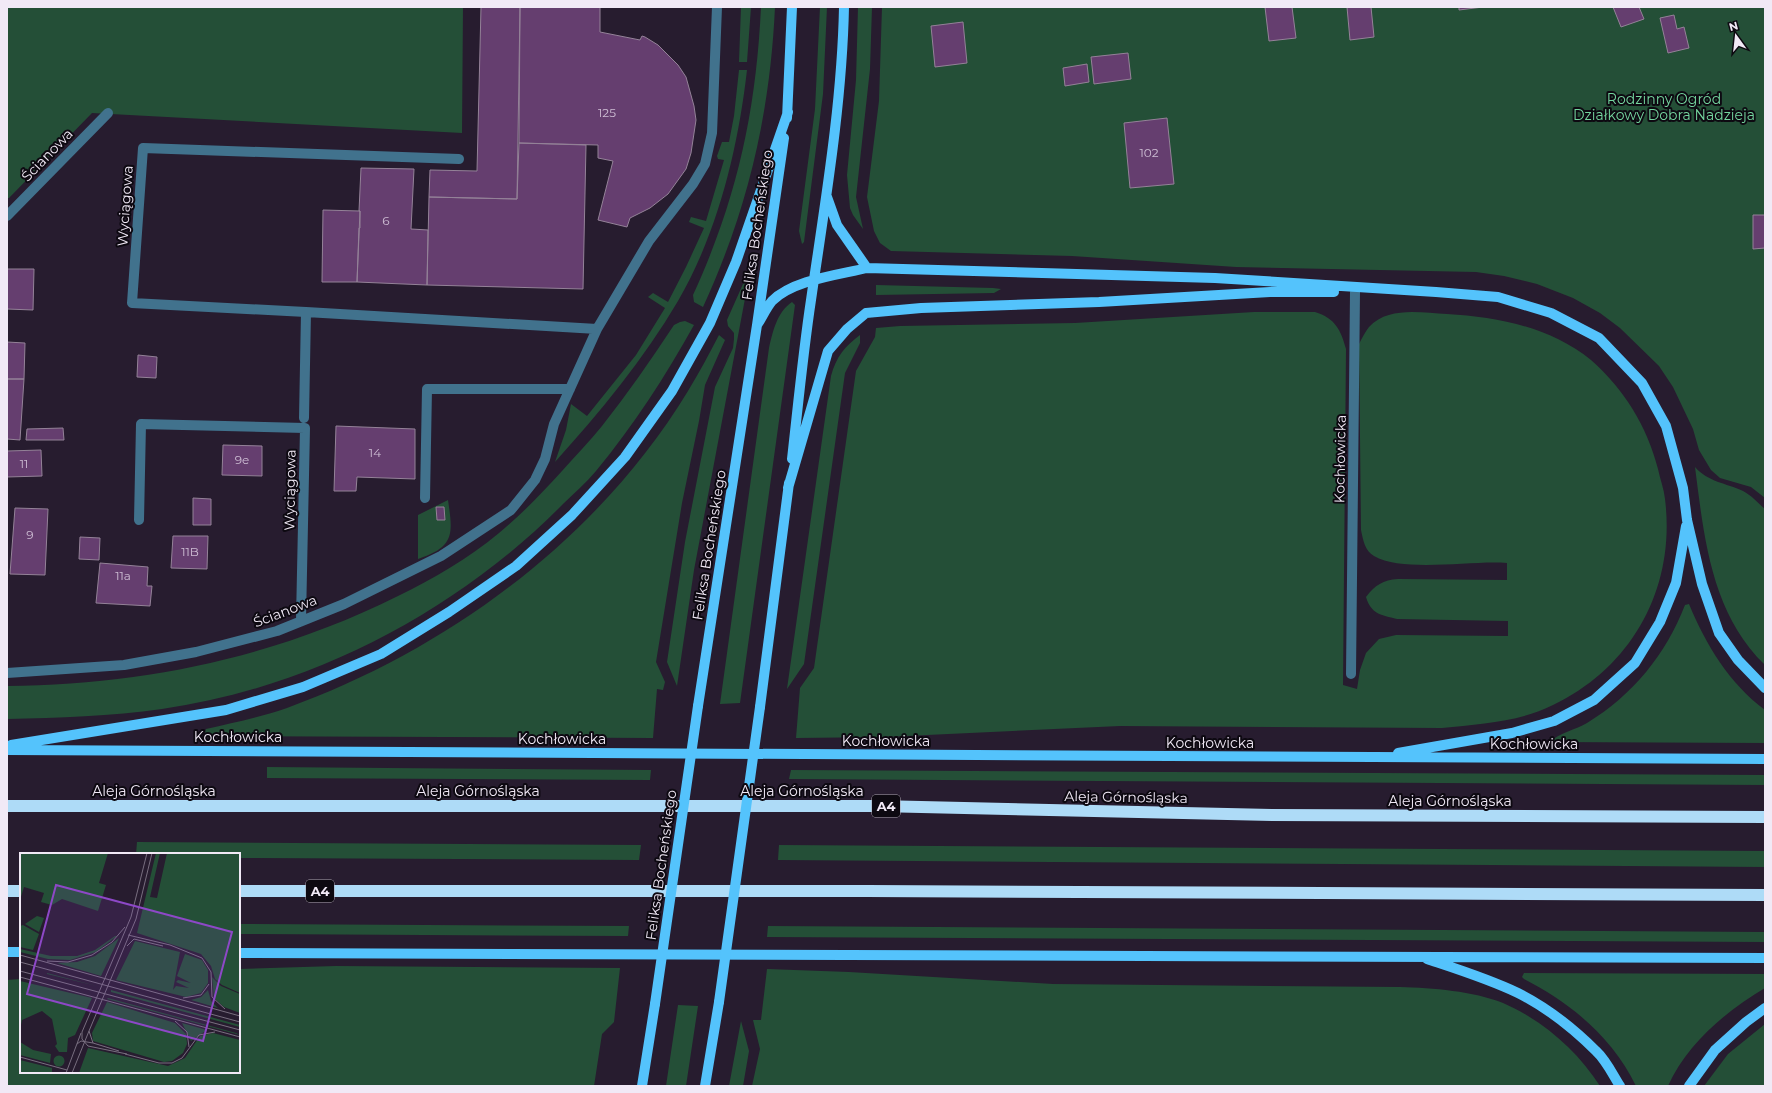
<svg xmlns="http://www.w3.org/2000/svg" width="1772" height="1093" font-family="Montserrat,sans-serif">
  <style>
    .green { fill: #244f37 }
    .building { fill: #653e6f; stroke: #948298 }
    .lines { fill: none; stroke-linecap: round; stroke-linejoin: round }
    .minor { stroke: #41728d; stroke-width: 10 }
    .major { stroke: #54c3fc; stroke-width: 10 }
    .highway { stroke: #aedbf7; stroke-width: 12 }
    .major-bridge { stroke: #54c3fc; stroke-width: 10 }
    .labels { text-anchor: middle; stroke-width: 4; stroke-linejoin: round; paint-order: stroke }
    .number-label { font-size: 12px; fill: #cebed4 }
    .shield { fill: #0d0911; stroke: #ada6b1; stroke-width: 1 }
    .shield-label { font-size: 13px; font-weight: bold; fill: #f1e9f6 }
    .park-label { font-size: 14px; fill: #75d69f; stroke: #0d0911 }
    .street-label { font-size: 14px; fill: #f1e9f6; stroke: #0d0911 }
    .inset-road { fill: none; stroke: #786e7f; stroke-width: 1 }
    .view { fill: #8d48c7; fill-opacity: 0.15; stroke: #8d48c7; stroke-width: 2 }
    .inset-edge { fill: none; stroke: #f1e9f6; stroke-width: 2 }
  </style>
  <rect width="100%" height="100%" fill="#271c2f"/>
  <path class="green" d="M 7,7 L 463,7 L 462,133 L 92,113 L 9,198 L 7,198 Z
    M 741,7 L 751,7 L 747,62 L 739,62 Z
    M 761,7 L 775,7 C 770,114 748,209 703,307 L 694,302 L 693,295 C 737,199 756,112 761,7 Z
    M 820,7 L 827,7 L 823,94 L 804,242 L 802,244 L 799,231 L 815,109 Z
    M 858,7 L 872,7 L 870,69 L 856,197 L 863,229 L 853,215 L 850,208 L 847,175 L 856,80 Z
    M 882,7 L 1765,7 L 1765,498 L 1751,487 L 1720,478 L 1711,470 L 1699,450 L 1693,429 L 1673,387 L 1659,366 L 1620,328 L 1600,313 L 1573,298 L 1537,284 L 1504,276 L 1476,272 L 1236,267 L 1072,256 L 891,251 L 880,243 L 874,231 L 867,197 L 879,101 Z
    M 739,70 L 747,70 C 738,149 718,232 678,301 C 644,359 600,412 555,462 L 566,430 L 571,404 L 587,416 L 636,355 L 665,308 L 648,297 L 653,293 L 668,302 L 686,267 L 704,228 L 689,222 L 691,217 L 706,221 L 724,160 L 718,159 L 717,156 L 722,142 L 729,142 L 734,116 Z
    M 746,283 L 747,288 L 694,570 L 677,686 L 667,662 L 685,542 L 715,387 L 733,348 L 734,339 L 734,333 L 728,326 L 727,320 L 743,284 Z
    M 876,285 L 993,288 L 1001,289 L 994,293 L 876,295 Z
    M 792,302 L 795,305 L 740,703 L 720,704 L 769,348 C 773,331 777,312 792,302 Z
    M 1254,312 L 1315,312 C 1335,318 1341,330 1346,349 L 1343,685 L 1357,689 L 1360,670 L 1366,653 L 1379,639 L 1396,635 L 1508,636 L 1508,621 L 1397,619 C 1381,615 1371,614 1366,597 C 1375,585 1383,580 1398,579 L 1507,580 L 1507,563 C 1472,560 1404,573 1374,556 C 1365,551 1363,540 1361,530 L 1359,344 C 1362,338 1365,332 1369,327 C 1389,306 1421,313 1447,314 C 1498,317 1550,327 1591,360 C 1624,389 1647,426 1658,469 C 1660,479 1664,489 1665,499 C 1676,587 1633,667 1553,705 C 1519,722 1480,724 1442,728 L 1120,726 L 884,737 L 796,738 L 800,688 L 814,668 L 856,371 L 875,337 L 876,328 L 900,326 L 1075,323 Z
    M 685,321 L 694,325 C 665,377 634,425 596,471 C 586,483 574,493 563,504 C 458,611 311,688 162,709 C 111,716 59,718 7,719 L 7,686 C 143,685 276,657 398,596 C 433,579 469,558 499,533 C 522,514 542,493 562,471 C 575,456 589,442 602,426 C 627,394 651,360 674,325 L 680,322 Z
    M 719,335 L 725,340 L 705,385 L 699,421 L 682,503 L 656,662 L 665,682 L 663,690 L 657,689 L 653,738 L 208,736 L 205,732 L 206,729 C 233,723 261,717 287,708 C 449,649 598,539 688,391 C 699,373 709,354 719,335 Z
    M 860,335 L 860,343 L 845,373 L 804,664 L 787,689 L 831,376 C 836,357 845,346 860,335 Z
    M 1695,467 C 1708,482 1726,483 1743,491 C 1751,495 1758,503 1765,509 L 1765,665 C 1711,613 1704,537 1695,467 Z
    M 448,500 C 453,534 455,547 418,559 L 418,515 Z
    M 1689,604 C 1706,645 1729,683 1765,710 L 1765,743 L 1550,742 C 1557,734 1577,729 1587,723 C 1633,695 1666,654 1685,605 Z
    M 267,767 L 651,770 L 650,780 L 267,778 Z
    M 791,770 L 1765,775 L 1765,785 L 789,779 Z
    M 137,842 L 641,845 L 639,860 L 239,858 L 239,854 L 136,854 Z
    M 779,845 L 1765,851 L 1765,867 L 778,860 Z
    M 239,924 L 629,926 L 628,936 L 239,934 Z
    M 768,926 L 1765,932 L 1765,942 L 767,937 Z
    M 336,966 L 620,968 L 614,1022 L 602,1034 L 594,1086 L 7,1086 L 7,980 L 21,979 L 21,1072 L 239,1072 L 239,969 Z
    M 767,969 L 849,972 L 1053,984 L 1400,987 C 1433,988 1473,991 1503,1003 C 1542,1020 1577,1050 1600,1086 L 752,1086 L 760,1049 L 753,1020 L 761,1020 Z
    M 1524,973 L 1765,974 L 1765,988 C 1726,1011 1687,1044 1668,1086 L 1636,1086 C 1613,1038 1571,1003 1524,979 L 1522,977 Z
    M 678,1005 L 698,1006 L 686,1086 L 666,1086 Z
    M 741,1021 L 749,1051 L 743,1086 L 729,1086 Z
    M 1765,1024 L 1765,1086 L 1704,1086 L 1728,1054 Z"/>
  <path class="building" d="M 481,7 L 520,7 L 517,199 L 429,197 L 430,170 L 477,171 Z
    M 520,7 L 600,7 L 600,32 L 640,40 L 642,36 L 645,37 L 658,45 L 678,65 L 686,77 L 694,106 L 696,120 L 691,153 L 686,169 L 668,194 L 650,208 L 630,218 L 627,227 L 598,220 L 613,161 L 598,158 L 598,145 L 519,143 Z
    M 1265,7 L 1292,7 L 1296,38 L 1269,41 Z
    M 1347,7 L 1371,7 L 1374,37 L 1350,40 Z
    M 1459,7 L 1483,7 L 1459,10 Z
    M 1613,7 L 1639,7 L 1644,19 L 1621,27 Z
    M 1674,15 L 1677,29 L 1684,27 L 1689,48 L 1668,53 L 1660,18 Z
    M 963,22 L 967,63 L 935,67 L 931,26 Z
    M 1128,53 L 1131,79 L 1094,84 L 1091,57 Z
    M 1087,64 L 1089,82 L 1065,86 L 1063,68 Z
    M 1167,118 L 1174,184 L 1130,188 L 1124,123 Z
    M 519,143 L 586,145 L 583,289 L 427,285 L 429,197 L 517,199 Z
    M 361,168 L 414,169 L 411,229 L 428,230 L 427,285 L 357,282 L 359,228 L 360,228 L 360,211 L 359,211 Z
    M 323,210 L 360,211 L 357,282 L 322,282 Z
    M 1753,215 L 1765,215 L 1765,248 L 1753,249 Z
    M 7,269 L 34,269 L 33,310 L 7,309 Z
    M 7,342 L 25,343 L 24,379 L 7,379 Z
    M 138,355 L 157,357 L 156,378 L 137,377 Z
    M 7,379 L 24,379 L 20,440 L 7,439 Z
    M 336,426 L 415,429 L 415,479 L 357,477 L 356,491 L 334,491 Z
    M 63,428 L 64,440 L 26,440 L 27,429 Z
    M 223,445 L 262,446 L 262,476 L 222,475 Z
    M 41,450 L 42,476 L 7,477 L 7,451 Z
    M 193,498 L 211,499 L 211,525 L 193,525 Z
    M 436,507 L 444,507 L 445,520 L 437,520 Z
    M 15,508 L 48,509 L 45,575 L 10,574 Z
    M 173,536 L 208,536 L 207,569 L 171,568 Z
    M 80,537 L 100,538 L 99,560 L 79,559 Z
    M 100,563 L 148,567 L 147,586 L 152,586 L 150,606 L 96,603 Z"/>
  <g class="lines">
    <path class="minor" d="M 7,216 L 108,113
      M 306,312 L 597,329
      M 304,418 L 306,312 L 132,303 L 143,148 L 459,159
      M 425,498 L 427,389 L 570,389
      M 139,520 L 141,424 L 305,428 L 301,620
      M 7,673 L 124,665 L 196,652 L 277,631 L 344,604 L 441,556 L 511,510 L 535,480 L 545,459 L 554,424 L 597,329 L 649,241 L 693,184 L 705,164 L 712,133 L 717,7
      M 1351,674 L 1355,292"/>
    <path class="major" d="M 787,118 L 792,7
      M 827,197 L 837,225 L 867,268
      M 757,325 C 762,318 766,308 772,301 C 793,280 838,275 867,268 L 1215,278 L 1436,292 L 1498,297 L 1551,313 L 1599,338 L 1642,383 L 1666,426 L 1683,488 L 1687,520 L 1702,584 L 1719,633 L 1738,660 L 1765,688
      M 792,459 C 798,406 803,353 811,300 C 825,203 842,105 844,7
      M 788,488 L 828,351 L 847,329 L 866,313 L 921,308 L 1099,302 L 1270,292 L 1334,292
      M 698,706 L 757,325 L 784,138
      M 760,707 L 789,483
      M 11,745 L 226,710 L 303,687 L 381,654 L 449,612 L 516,566 L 572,515 L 625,457 L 672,391 L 710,323 L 736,262 L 788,112
      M 7,750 L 1765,759
      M 1398,753 L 1512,733 L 1554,721 L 1594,700 L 1635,663 L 1660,622 L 1676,583 L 1686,526
      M 7,952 L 21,952
      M 239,953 L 1765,958
      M 1427,959 C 1457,969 1489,979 1518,993 C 1546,1007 1574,1029 1596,1051 C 1606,1060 1613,1075 1620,1086
      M 642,1086 L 655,1004
      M 705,1086 L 719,1002
      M 1689,1086 L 1715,1050 L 1746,1022 L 1765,1008"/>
    <path class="highway" d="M 7,806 L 878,806 L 1272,815 L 1765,817
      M 7,891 L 21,891
      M 239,891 L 867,891 L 1765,895"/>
    <path class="major-bridge" d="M 719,1002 L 760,707
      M 655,1004 L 698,706"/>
  </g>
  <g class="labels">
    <g class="number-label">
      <text x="607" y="117">125</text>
      <text x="1149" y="157">102</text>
      <text x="386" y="225">6</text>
      <text x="375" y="457">14</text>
      <text x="242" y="464">9e</text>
      <text x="24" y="468">11</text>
      <text x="30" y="539">9</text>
      <text x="190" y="556">11B</text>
      <text x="123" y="580">11a</text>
    </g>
    <g class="shield">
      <rect x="872" y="795" width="28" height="22" rx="3"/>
      <rect x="306" y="880" width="28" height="22" rx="3"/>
    </g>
    <g class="shield-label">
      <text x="886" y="811">A4</text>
      <text x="320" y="896">A4</text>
    </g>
    <g class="park-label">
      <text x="1664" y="104">Rodzinny Ogród<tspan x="1664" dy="16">Działkowy Dobra Nadzieja</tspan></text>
    </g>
    <g class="street-label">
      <text transform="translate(47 155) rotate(-46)" y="5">Ścianowa</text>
      <text transform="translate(125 206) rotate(-86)" y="5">Wyciągowa</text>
      <text transform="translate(757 225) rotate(-82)" y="5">Feliksa Bocheńskiego</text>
      <text transform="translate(1340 459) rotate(-89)" y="5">Kochłowicka</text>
      <text transform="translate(290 490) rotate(-89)" y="5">Wyciągowa</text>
      <text transform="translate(709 545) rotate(-81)" y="5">Feliksa Bocheńskiego</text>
      <text transform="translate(285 611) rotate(-21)" y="5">Ścianowa</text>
      <text x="238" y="742">Kochłowicka</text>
      <text x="562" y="744">Kochłowicka</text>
      <text x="886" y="746">Kochłowicka</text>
      <text x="1210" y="748">Kochłowicka</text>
      <text x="1534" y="749">Kochłowicka</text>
      <text x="154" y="796">Aleja Górnośląska</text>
      <text x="478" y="796">Aleja Górnośląska</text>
      <text x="802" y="796">Aleja Górnośląska</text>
      <text transform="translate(1126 797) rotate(1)" y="5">Aleja Górnośląska</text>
      <text x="1450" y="806">Aleja Górnośląska</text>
      <text transform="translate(661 865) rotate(-82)" y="5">Feliksa Bocheńskiego</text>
    </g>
  </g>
  <g transform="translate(20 853)">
    <rect width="220" height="220" fill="#271c2f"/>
    <path d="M 0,0 L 88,0 L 79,30 L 86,32 L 78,58 L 42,46 L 32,52 L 21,49 L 24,40 L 4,34 L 0,47 ZM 136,0 L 140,0 L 130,44 L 137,45 L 147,0 L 220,0 L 220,140 L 202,132 L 195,126 L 191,113 L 181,101 L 117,80 ZM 17,63 L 24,65 L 19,79 L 5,71 ZM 3,72 L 19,81 L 13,97 L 0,94 L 0,73 ZM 95,83 L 97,83 L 76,99 L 50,107 L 28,106 L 0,99 L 0,96 L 31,103 L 57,103 L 75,97 ZM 99,85 L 81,123 L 37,110 L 57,109 L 75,103 ZM 115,88 L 160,99 L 153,137 L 156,133 L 169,135 L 156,129 L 158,127 L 171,130 L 157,123 L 165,101 L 182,107 L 188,117 L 188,130 L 181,140 L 166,144 L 96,127 ZM 27,120 L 77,133 L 27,121 ZM 192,124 L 201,133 L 220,141 L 220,160 L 204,154 L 194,145 ZM 0,128 L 72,145 L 55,182 L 48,185 L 47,199 L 39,199 L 35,193 L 37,191 L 32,166 L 22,158 L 2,167 L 0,177 ZM 91,137 L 220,172 L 220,174 L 91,139 ZM 188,137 L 191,148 L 198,155 L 171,147 L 181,144 ZM 88,145 L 216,180 L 220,182 L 87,146 ZM 87,149 L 155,170 L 166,181 L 167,191 L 163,200 L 152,208 L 144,209 L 73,188 L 72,180 ZM 162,170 L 187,177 L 171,188 ZM 193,180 L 220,187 L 220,220 L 59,220 L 68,195 L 148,213 L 165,205 L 180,183 ZM 0,189 L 13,197 L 31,201 L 30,210 L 0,202 ZM33.5 208a5.5 5.5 0 1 1 11 0a5.5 5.5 0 1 1-11 0ZM 0,207 L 32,215 L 32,220 L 0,220 Z" fill="#244f37"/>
    <path class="inset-road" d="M 108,82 L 150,92 L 182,105 L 191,119 L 192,144 L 205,156M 107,93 L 114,86 L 143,93M 0,102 L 220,163M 27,108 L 48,109 L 72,102 L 92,89 L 105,74M 0,109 L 220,169M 0,118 L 220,177M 0,124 L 220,184M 163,145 L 181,142 L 189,131M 155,168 L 167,179 L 169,194M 73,190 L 69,178 L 116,66 L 132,0M 57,191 L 61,188 L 73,190 L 99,198M 105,201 L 139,210 L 152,210 L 162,205 L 179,182 L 195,179M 107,201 L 68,193 L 62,186 L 62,179 L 111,64 L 127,0M 0,204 L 47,217M 46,220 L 61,180M 52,220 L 69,178"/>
    <path class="view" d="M 36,32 L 212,79 L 183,188 L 7,141 Z"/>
    <rect width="220" height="220" class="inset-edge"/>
  </g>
  <rect width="1772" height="1093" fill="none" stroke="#f1e9f6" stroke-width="16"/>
  <g transform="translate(1736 36) rotate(345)" stroke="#0d0911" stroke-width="3" paint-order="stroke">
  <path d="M0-3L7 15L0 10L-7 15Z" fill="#f1e9f6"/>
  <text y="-6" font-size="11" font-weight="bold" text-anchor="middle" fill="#f1e9f6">N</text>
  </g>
</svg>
